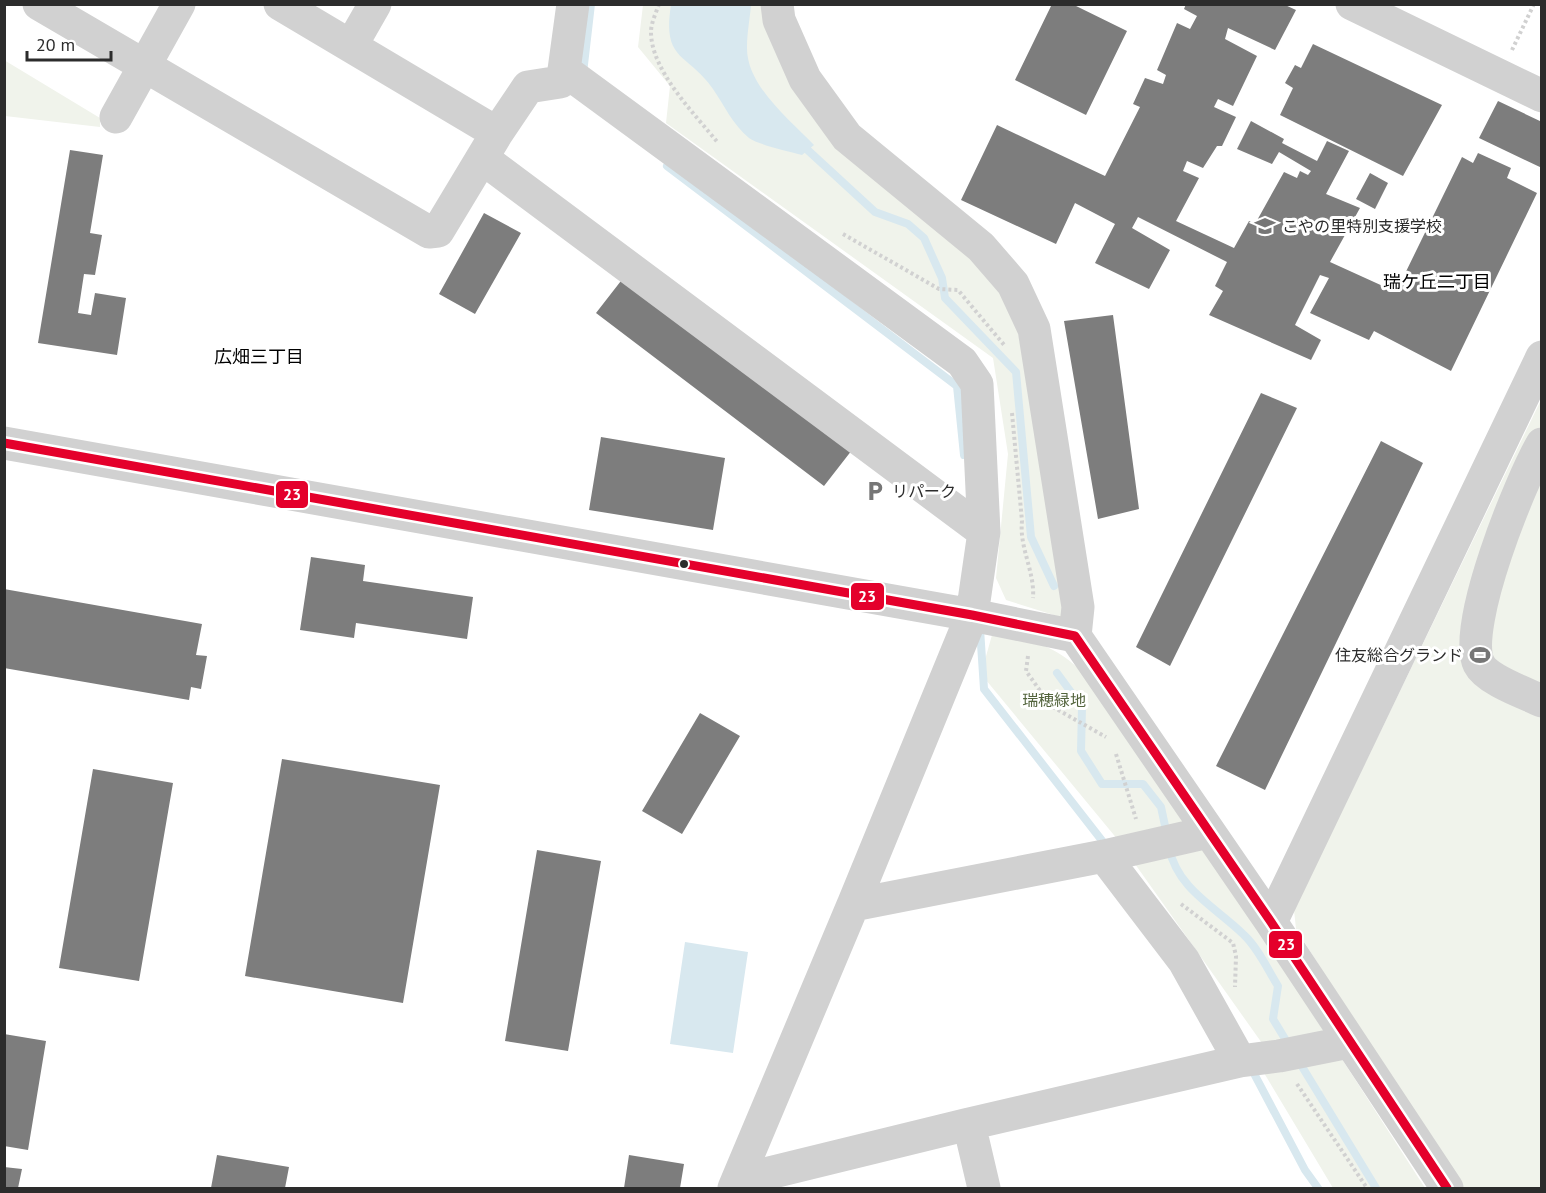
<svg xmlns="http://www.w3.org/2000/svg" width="1546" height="1193" font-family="'PT Sans','Noto Sans JP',sans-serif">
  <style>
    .green { fill: #f0f3eb }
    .water { fill: #d8e8ef }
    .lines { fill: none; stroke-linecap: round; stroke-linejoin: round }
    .stream { stroke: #d8e8ef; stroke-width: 8 }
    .building { fill: #7d7d7d }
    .path { stroke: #d1d1d1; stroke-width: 4; stroke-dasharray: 3 3; stroke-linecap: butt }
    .minor { stroke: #d1d1d1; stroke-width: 33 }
    .bus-1-casing { stroke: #fff; stroke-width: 14 }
    .bus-1 { stroke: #e4002b; stroke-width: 9 }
    .bus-dot { fill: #2c2c2c; stroke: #fff; stroke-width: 2 }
    .labels { text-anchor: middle; stroke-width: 6; stroke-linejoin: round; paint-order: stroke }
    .poi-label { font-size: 16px; fill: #2c2c2c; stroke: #fff; text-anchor: start }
    .park-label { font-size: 16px; fill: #53643d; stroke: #fff }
    .neighbourhood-label { font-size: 18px; fill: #000; stroke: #fff }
    .line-badge { stroke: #fff; stroke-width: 2 }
    .badge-label { font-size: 16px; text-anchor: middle; font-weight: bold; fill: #fff }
  </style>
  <rect width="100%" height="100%" fill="#fff"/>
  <path class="green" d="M 643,5 L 768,5 L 798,81 L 1009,285 L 1073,621 L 1006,600 L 996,578 L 1008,454 L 993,358 L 666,123 L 670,86 L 638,47 Z
    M 4,60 L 100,118 L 100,127 L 5,116 Z
    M 1541,400 L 1541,1188 L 1461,1188 L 1296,929 L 1294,910 Z
    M 992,635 C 1034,641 1056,644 1086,676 L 1273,952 L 1425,1188 L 1333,1188 L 1264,1073 L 1264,1046 L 1118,840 L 981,674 Z"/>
  <path class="water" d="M 671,5 L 751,5 C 750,18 747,33 747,47 C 746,85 789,119 814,145 L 802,155 C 788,151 759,145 749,138 C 733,125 724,105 713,89 C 687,52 662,62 671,5 Z
    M 685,942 L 748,952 L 733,1053 L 670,1044 Z"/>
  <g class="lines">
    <path class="stream" d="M 583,73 L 591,4
      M 800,143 L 875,212 L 908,224 L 924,238 L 942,278 L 945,298 L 1016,372 L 1031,537 L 1054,586
      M 667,166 L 957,386 L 964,455
      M 980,629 L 984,689 L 1107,847
      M 1057,673 L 1082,707 L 1081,751 L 1102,784 L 1143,784 L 1161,807 L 1167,835
      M 1169,848 C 1178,890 1216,907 1244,935 C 1258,948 1268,970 1278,986 L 1273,1019 L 1290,1047
      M 1298,1060 L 1376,1188
      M 1250,1066 L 1305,1170 L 1318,1188"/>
  </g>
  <path class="building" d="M 1052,4 L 1072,4 L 1127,31 L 1086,115 L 1015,80 Z
    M 1186,4 L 1283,4 L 1296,10 L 1275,50 L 1228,28 L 1225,39 L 1257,56 L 1233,106 L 1218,99 L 1214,107 L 1236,117 L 1222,146 L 1217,146 L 1203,168 L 1187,161 L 1183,171 L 1199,178 L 1176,221 L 1234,248 L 1249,221 L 1255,224 L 1284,172 L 1297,178 L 1300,171 L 1308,175 L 1311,171 L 1279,152 L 1272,164 L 1237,149 L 1251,121 L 1284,139 L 1282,143 L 1317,161 L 1327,141 L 1349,151 L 1326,194 L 1360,208 L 1330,262 L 1396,292 L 1462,157 L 1473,163 L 1478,153 L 1511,168 L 1507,178 L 1537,193 L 1451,371 L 1374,331 L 1369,340 L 1310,313 L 1329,278 L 1320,275 L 1295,325 L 1321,340 L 1311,360 L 1209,315 L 1223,291 L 1215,286 L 1227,262 L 1138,217 L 1132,228 L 1170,250 L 1149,289 L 1095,263 L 1115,224 L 1075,203 L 1056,244 L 961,200 L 997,125 L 1105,176 L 1140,107 L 1133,104 L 1145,78 L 1163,84 L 1166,75 L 1157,70 L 1177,23 L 1190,29 L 1197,16 L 1184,9 Z
    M 1313,44 L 1442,105 L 1403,176 L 1280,115 L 1293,88 L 1285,83 L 1295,65 L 1301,68 Z
    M 1498,101 L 1542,122 L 1542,168 L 1479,138 Z
    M 70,150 L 103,155 L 90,233 L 102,235 L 95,275 L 84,274 L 78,313 L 91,315 L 95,293 L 126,298 L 117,355 L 38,343 Z
    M 1370,173 L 1388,183 L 1375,209 L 1356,199 Z
    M 484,213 L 521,233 L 475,314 L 439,294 Z
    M 624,277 L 852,450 L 824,486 L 596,313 Z
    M 1113,315 L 1139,509 L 1098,519 L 1064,321 Z
    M 1261,393 L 1297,408 L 1170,666 L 1136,647 Z
    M 601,437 L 725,458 L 713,530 L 589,510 Z
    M 1381,441 L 1423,463 L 1265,790 L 1216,766 Z
    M 311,557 L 365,565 L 363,581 L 473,597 L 467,639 L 356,623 L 354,638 L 300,630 Z
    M 4,589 L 202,624 L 196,655 L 207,656 L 201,689 L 191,687 L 189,700 L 4,668 Z
    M 700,713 L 740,736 L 682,834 L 642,811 Z
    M 282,759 L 440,785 L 403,1003 L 245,976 Z
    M 93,769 L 173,783 L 139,981 L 59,968 Z
    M 537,850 L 601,861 L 568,1051 L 505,1041 Z
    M 4,1034 L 46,1041 L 28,1150 L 4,1146 Z
    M 217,1155 L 289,1167 L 285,1188 L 211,1188 Z
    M 629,1155 L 684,1164 L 680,1188 L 624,1188 Z
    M 4,1167 L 22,1169 L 18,1188 L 4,1188 Z"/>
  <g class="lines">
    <path class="path" d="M 659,4 C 656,13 651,23 651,32 C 651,71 695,114 718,143
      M 1512,50 L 1534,4
      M 843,234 L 939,289 L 958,290 L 1005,346
      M 1012,413 L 1022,521 C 1019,547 1035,572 1033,598
      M 1028,656 L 1026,671 L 1051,706 L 1106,737
      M 1116,754 L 1136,819
      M 1181,904 L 1233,943 L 1236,956 L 1235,987
      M 1297,1084 L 1367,1188"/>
    <path class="minor" d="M 39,4 L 429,232 L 438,231 L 497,133
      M 280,4 L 497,133 L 528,87 L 560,82 L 564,70
      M 573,4 L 564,70 L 962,362 L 977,384 L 984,532 L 972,615 L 853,905
      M 777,4 L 779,20 L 805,79 L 847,137 L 981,247 L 1013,284 L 1034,329 L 1078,607 L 1075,636
      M 1352,4 L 1542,96
      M 351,46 L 375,4
      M 116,117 L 179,4
      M 482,158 L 984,532
      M 4,443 L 972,615 L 1075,636 L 1271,922 L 1447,1188
      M 1542,444 C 1521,480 1461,627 1479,664 C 1487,680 1525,693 1542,701
      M 1104,856 L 1184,961 L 1240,1061
      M 1271,922 L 1542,357
      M 969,1124 L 1240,1061 L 1279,1056 L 1349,1042
      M 737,1181 L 853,905 L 1104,856 L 1209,832
      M 734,1188 L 737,1181 L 969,1124 L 984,1188"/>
    <g class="bus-1-casing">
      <path id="bus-1" d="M 4,443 L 972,615 L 1075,636 L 1271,922 L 1447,1188"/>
    </g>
    <use href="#bus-1" class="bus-1"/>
  </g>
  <defs>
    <g id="school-bare" transform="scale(1.62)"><path d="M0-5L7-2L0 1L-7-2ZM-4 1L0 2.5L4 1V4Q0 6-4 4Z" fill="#767676" stroke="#fff" stroke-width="2.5" paint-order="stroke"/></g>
    <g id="parking-bare" transform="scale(1.62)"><path d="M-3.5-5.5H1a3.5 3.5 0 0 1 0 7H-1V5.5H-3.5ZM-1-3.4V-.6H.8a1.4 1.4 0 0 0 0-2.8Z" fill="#767676" stroke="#fff" stroke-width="2.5" paint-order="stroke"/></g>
    <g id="stadium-bare" transform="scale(1.62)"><path d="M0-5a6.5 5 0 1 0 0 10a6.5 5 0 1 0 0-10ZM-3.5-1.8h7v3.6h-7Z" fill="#767676" stroke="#fff" stroke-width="2.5" paint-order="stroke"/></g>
  </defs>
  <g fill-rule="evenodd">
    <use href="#school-bare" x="1265" y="226"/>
    <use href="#parking-bare" x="875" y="491"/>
    <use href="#stadium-bare" x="1480" y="655"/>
  </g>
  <circle class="bus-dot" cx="684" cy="564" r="5"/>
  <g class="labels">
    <g class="poi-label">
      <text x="1282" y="232">こやの里特別支援学校</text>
      <text x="892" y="497">リパーク</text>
      <text x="1463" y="661" text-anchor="end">住友総合グランド</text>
    </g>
    <g class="park-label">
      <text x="1054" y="706">瑞穂緑地</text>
    </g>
    <g class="neighbourhood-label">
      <text x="1437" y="288">瑞ケ丘二丁目</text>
      <text x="259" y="363">広畑三丁目</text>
    </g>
  </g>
  <g class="line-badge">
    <rect x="275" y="480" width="34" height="29" rx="6" fill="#e4002b"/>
    <rect x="850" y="582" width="35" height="29" rx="6" fill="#e4002b"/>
    <rect x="1268" y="930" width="35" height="29" rx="6" fill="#e4002b"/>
  </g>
  <g class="badge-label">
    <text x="292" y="500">23</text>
    <text x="867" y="602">23</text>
    <text x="1286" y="950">23</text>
  </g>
  <rect width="1546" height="1193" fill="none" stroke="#2c2c2c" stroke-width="12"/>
  <path d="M27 51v9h84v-9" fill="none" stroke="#2c2c2c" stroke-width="3"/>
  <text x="36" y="51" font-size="18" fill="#2c2c2c" stroke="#ffffff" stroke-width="4.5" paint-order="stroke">20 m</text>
</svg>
